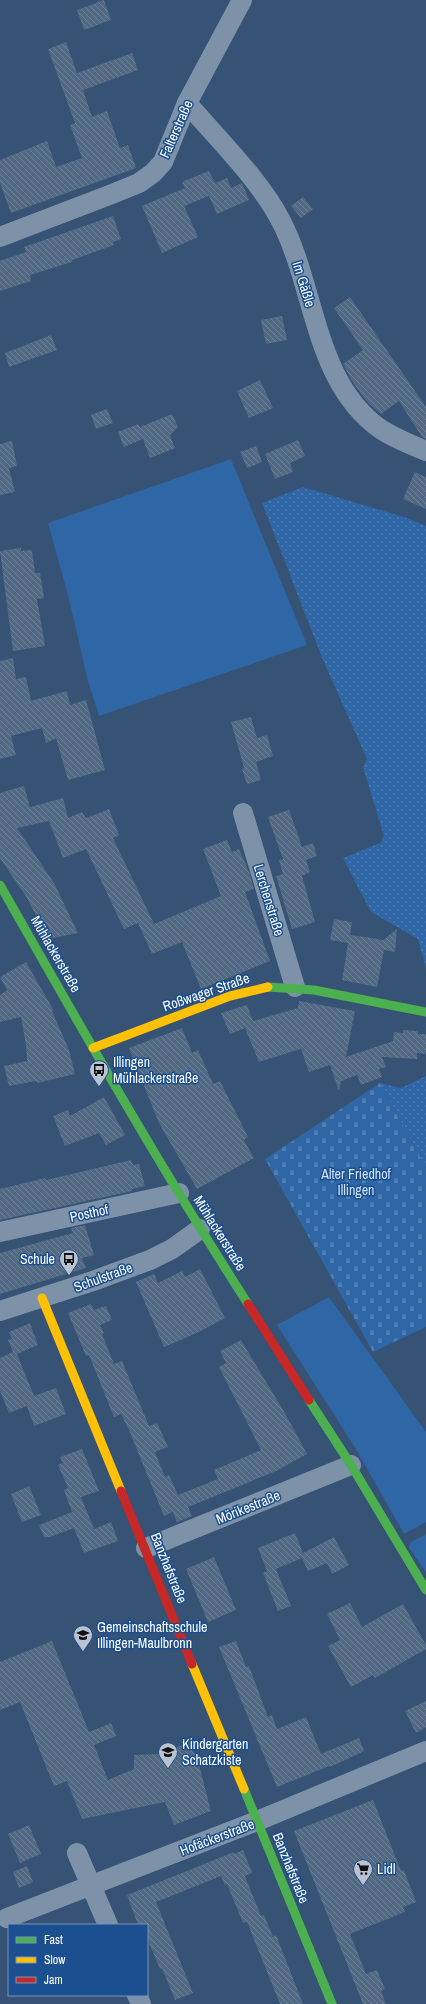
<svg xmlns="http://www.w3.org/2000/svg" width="426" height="2004" font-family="'Archivo Narrow',sans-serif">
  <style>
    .grass { fill: url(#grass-dots) }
    .cemetery { fill: url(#cemetery-stones) }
    .garden { fill: #2f66a5 }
    .building { fill: url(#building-back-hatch) }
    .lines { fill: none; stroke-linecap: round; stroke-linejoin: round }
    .street { stroke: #7d92a8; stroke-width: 20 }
    .fast { stroke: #4caf50; stroke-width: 9 }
    .slow { stroke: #ffc107; stroke-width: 9 }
    .jam { stroke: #c62828; stroke-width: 9 }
    .labels { text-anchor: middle; stroke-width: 3; stroke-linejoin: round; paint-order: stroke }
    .street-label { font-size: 14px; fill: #fff; stroke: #1b4f8f }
    .poi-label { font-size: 14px; fill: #fff; stroke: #1b4f8f; text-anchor: start }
    .park-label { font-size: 14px; fill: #cfe3fa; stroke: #1b4f8f }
  </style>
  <defs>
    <pattern id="grass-dots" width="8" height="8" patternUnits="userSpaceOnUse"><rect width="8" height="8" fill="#2f66a5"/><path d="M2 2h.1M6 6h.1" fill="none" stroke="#4e7db2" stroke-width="1.8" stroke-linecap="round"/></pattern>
    <pattern id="cemetery-stones" width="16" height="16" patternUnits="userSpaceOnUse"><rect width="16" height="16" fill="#2f66a5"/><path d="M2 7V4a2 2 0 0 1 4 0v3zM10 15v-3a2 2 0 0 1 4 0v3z" fill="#4e7db2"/></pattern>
    <pattern id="building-back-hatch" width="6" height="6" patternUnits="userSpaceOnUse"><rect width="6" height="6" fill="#526984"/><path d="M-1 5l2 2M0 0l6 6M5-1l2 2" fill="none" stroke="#6c8096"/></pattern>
  </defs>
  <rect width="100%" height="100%" fill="#365274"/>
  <path class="grass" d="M 303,487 L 404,517 L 426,526 L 426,969 L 418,939 L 371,912 L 343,858 L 380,843 L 384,836 L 363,767 L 367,759 L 323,660 L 262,503 Z
    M 426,1076 L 426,1168 L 380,1083 L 401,1088 Z"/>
  <path class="cemetery" d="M 380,1083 L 426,1168 L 426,1327 L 373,1352 L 265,1159 Z"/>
  <path class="garden" d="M 231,459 L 307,645 L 99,716 L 88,681 L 69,599 L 48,523 Z
    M 329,1297 L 426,1432 L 426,1522 L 404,1534 L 357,1451 L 277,1325 Z
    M 426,1534 L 426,1572 L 409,1548 L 411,1542 Z"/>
  <path class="building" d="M 104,0 L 111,20 L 84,30 L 77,10 Z
    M 66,42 L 77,73 L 132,53 L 138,70 L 83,90 L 92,117 L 107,111 L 120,148 L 128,145 L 136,168 L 11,213 L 0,183 L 0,160 L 47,141 L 56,167 L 82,158 L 70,125 L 75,123 L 48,49 Z
    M 209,171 L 215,183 L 227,178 L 231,188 L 242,183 L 249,200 L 217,214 L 209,196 L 184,206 L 198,237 L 162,253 L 142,206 L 185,188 L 182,182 Z
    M 303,197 L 313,209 L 301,218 L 291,206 Z
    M 113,216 L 121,239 L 113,242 L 114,245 L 72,260 L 72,262 L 30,275 L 31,281 L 0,291 L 0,261 L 26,252 L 24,247 Z
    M 350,297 L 426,407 L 426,439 L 422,437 L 399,401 L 381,414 L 368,403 L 352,381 L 343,364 L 363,350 L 334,308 Z
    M 282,316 L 287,340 L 266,344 L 261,320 Z
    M 51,335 L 57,350 L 9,367 L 5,353 Z
    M 260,380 L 273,408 L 249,418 L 237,391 Z
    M 107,409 L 113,423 L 96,429 L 91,415 Z
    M 172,414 L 178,427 L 170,435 L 175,448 L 150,458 L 143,439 L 124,447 L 118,432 L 138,424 L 140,427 Z
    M 298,440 L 305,456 L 290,463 L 293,472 L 275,479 L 265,454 Z
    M 12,441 L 17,466 L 9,468 L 15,492 L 0,495 L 0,444 Z
    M 256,446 L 262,462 L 247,468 L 240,452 Z
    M 415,472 L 426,477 L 426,509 L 403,499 Z
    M 21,548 L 21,551 L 32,550 L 35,573 L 40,573 L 44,598 L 37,599 L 45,646 L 13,651 L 0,551 Z
    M 13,658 L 16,679 L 26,677 L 31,701 L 67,691 L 70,705 L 86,700 L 105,770 L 68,780 L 56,738 L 46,743 L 42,728 L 11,736 L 16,755 L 0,759 L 0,661 Z
    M 251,717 L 257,738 L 267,735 L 273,756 L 256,762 L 261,780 L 247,784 L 242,769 L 244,768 L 231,722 Z
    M 24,786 L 30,807 L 63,798 L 68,818 L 82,812 L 86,818 L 109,809 L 119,835 L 113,838 L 154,924 L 221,896 L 203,849 L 227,840 L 232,852 L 239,849 L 249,872 L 254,889 L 245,892 L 270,961 L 201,989 L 182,942 L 152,954 L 138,923 L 124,929 L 86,849 L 63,858 L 49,821 L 17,828 L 54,883 L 78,933 L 48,939 L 27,898 L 0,858 L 0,793 Z
    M 289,810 L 302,847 L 313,843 L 317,856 L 306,860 L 310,872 L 302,876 L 315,922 L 292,929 L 276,876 L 283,874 L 279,860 L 283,859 L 268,817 Z
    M 334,919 L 352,922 L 350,935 L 372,938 L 383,940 L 397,929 L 395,952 L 384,950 L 377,987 L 342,980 L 348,943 L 330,940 Z
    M 26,962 L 54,1011 L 52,1011 L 69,1050 L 75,1074 L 37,1083 L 36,1081 L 9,1086 L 4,1066 L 27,1061 L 26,1046 L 21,1017 L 0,1022 L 0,995 L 7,990 L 0,977 Z
    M 299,1001 L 355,1011 L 346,1057 L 393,1041 L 394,1032 L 403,1033 L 403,1030 L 418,1031 L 418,1034 L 426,1034 L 426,1054 L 417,1053 L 417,1059 L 382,1057 L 386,1067 L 379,1069 L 382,1077 L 361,1085 L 357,1075 L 341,1081 L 339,1091 L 330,1065 L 309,1072 L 301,1049 L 259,1062 L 245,1028 L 230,1034 L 221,1013 L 247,1005 L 253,1021 L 298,1008 Z
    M 182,1028 L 192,1053 L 198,1050 L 213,1084 L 220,1081 L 248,1137 L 244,1140 L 254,1158 L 197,1189 L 159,1123 L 129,1048 Z
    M 104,1097 L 125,1135 L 106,1145 L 99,1133 L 65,1146 L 53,1116 L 68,1110 L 70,1116 Z
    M 131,1160 L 133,1165 L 139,1164 L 145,1186 L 132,1189 L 132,1191 L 0,1220 L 0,1189 L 45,1178 L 46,1180 Z
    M 85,1225 L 94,1255 L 82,1258 L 86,1268 L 0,1294 L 0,1253 L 73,1233 L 71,1228 Z
    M 200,1269 L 225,1318 L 199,1332 L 164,1347 L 136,1282 L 154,1274 L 158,1283 L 182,1271 L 185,1277 Z
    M 91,1304 L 94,1310 L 106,1306 L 112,1320 L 100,1325 L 104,1333 L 102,1334 L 114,1364 L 122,1361 L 149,1426 L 157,1423 L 168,1447 L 155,1452 L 165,1477 L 169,1475 L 178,1495 L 218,1479 L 214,1470 L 261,1450 L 219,1367 L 226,1363 L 220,1351 L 241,1340 L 286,1415 L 307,1454 L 276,1471 L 188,1507 L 192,1516 L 177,1522 L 173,1512 L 164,1516 L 129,1430 L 121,1414 L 114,1417 L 89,1355 L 86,1356 L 68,1313 Z
    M 30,1323 L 38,1345 L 17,1354 L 34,1396 L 56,1388 L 66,1414 L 34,1426 L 27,1406 L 9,1413 L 0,1391 L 0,1358 L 13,1352 L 8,1340 L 12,1339 L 9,1332 Z
    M 82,1449 L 99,1491 L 81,1497 L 94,1529 L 111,1522 L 118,1541 L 84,1553 L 74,1528 L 50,1537 L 44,1537 L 39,1525 L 72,1512 L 64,1490 L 68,1488 L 58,1465 L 63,1463 L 60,1457 Z
    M 29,1486 L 41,1515 L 22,1522 L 11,1494 Z
    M 295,1533 L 303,1553 L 334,1537 L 349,1565 L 332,1574 L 327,1563 L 308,1571 L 302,1558 L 276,1569 L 291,1606 L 278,1611 L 263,1573 L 267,1571 L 258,1548 Z
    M 214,1557 L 236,1610 L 208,1622 L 186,1569 Z
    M 350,1603 L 362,1627 L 403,1604 L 426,1645 L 426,1649 L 375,1678 L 373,1675 L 351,1687 L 328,1646 L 340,1640 L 327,1614 Z
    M 52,1641 L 89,1732 L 111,1723 L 116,1736 L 94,1745 L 108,1780 L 134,1769 L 134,1755 L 160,1754 L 189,1742 L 194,1753 L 196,1753 L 211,1811 L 174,1825 L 165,1802 L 82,1819 L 67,1781 L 54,1786 L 20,1702 L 0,1710 L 0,1662 Z
    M 236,1641 L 246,1667 L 249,1666 L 268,1717 L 272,1715 L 277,1729 L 306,1717 L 321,1754 L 359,1738 L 364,1751 L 330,1767 L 329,1766 L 277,1787 L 219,1647 Z
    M 426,1701 L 426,1727 L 416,1733 L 405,1711 Z
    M 373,1800 L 401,1871 L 404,1870 L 416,1902 L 403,1907 L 405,1912 L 350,1934 L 366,1974 L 377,1970 L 385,1989 L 381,1991 L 386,2004 L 363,2004 L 294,1831 Z
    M 29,1825 L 41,1854 L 20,1863 L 8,1834 Z
    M 243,1850 L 252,1873 L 245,1876 L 261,1916 L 264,1915 L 273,1937 L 276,1935 L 303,2004 L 280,2004 L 247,1922 L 243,1923 L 227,1884 L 225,1885 L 221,1876 L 156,1902 L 193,1993 L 175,2000 L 162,1968 L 160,1969 L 147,1938 L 147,1925 L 138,1925 L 127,1895 L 234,1852 L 234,1854 Z
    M 27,1866 L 33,1882 L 19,1888 L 13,1872 Z"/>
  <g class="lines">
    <path class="street" d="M 187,103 C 217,138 260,180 281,221 C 316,288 314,384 382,430 C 396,439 412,445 426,451
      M 0,237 L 112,194 L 139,183 L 153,173 L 163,162 L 187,103 L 242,0
      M 243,813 L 295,987
      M 0,1232 L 179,1193
      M 0,1311 L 93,1281 L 150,1260 L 172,1249 L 200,1229
      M 146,1548 L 351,1465
      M 77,1853 L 108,1925
      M 7,1918 L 257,1821 L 426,1751
      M 137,1995 L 141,2004"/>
    <path class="fast" d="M 0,885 C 80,1026 160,1167 248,1304
      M 268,987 L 314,990 L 426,1012
      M 309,1400 L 351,1465 L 426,1590
      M 244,1789 L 332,2004"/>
    <path class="slow" d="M 93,1048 L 230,996 L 268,987
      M 42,1298 L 121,1491
      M 192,1664 L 244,1789"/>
    <path class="jam" d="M 248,1304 L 309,1400
      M 121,1491 L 192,1664"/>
  </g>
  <defs>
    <g id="bus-pin" transform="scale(1)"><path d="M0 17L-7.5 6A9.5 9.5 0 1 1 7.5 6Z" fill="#b9c2ce" stroke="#1b4f8f"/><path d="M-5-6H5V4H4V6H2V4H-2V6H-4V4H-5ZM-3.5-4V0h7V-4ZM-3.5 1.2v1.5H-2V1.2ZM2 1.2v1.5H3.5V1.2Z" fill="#111"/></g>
    <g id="school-pin" transform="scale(1)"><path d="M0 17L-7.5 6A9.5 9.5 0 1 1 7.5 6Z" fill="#b9c2ce" stroke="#1b4f8f"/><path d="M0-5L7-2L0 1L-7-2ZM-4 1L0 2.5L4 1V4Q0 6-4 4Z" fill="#111"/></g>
    <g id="supermarket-pin" transform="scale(1)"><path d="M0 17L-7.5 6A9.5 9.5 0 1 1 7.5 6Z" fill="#b9c2ce" stroke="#1b4f8f"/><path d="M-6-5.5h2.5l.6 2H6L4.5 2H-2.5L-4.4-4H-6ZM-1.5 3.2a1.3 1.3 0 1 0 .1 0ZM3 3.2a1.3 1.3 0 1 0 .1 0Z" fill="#111"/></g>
  </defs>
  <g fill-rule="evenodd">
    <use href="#bus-pin" x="99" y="1070"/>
    <use href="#bus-pin" x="69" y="1259"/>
    <use href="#school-pin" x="83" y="1635"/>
    <use href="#school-pin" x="168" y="1752"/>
    <use href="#supermarket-pin" x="363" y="1869"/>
  </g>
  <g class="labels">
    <g class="street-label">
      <text transform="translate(176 129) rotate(-66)" y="5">Falterstraße</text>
      <text transform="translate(304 284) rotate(73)" y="5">Im Gäßle</text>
      <text transform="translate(269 900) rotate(73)" y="5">Lerchenstraße</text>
      <text transform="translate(56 954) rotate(60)" y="5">Mühlackerstraße</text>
      <text transform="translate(206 992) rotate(-19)" y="5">Roßwager Straße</text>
      <text transform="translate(89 1213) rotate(-12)" y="5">Posthof</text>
      <text transform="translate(220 1233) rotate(58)" y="5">Mühlackerstraße</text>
      <text transform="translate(103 1277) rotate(-20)" y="5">Schulstraße</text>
      <text transform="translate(248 1507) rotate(-22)" y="5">Mörikestraße</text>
      <text transform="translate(169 1568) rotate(68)" y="5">Banzhafstraße</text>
      <text transform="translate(217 1837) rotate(-21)" y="5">Hofäckerstraße</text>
      <text transform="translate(291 1868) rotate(68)" y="5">Banzhafstraße</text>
    </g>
    <g class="poi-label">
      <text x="113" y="1067">Illingen<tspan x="113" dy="16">Mühlackerstraße</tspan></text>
      <text x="55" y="1264" text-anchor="end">Schule</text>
      <text x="97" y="1632">Gemeinschaftsschule<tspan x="97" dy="16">Illingen-Maulbronn</tspan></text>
      <text x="182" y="1749">Kindergarten<tspan x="182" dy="16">Schatzkiste</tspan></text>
      <text x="377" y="1874">Lidl</text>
    </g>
    <g class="park-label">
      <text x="356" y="1179">Alter Friedhof<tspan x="356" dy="16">Illingen</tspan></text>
    </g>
  </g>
  <rect x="8" y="1924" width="140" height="72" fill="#1b4f8f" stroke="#7695bc"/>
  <rect x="16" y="1937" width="20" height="6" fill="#4caf50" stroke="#7695bc"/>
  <text x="44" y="1944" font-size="12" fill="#ffffff">Fast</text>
  <rect x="16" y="1957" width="20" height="6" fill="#ffc107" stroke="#7695bc"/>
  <text x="44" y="1964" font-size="12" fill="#ffffff">Slow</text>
  <rect x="16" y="1977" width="20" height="6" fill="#c62828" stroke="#7695bc"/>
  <text x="44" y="1984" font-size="12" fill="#ffffff">Jam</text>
</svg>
